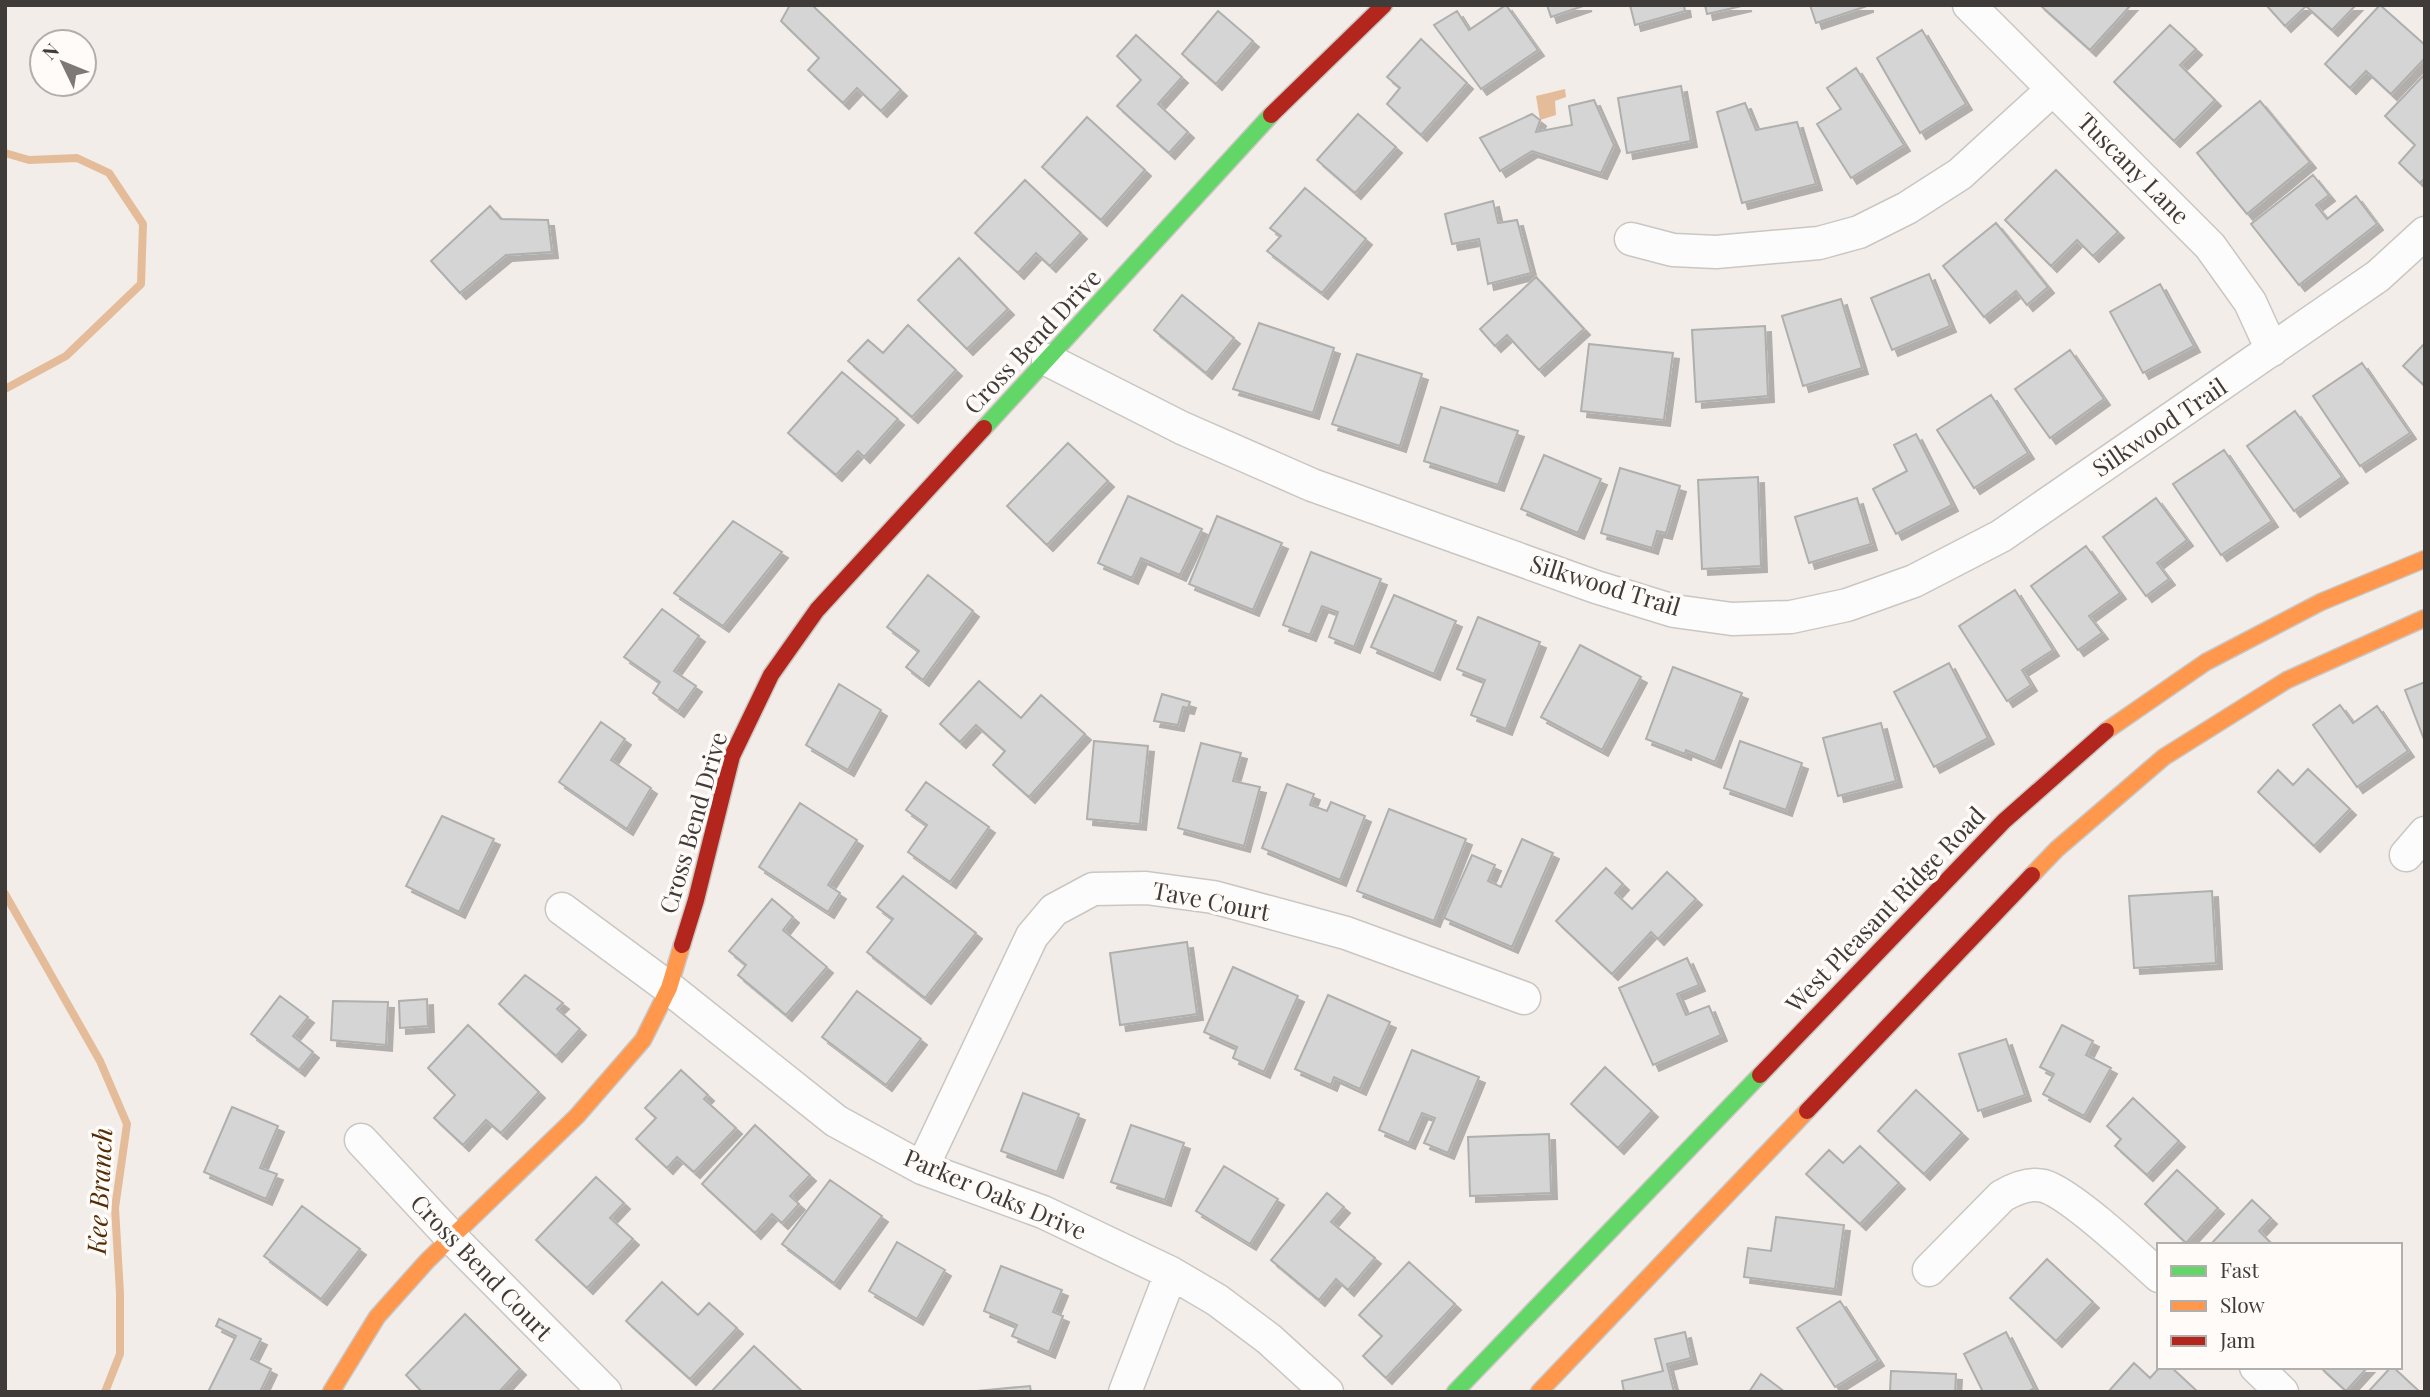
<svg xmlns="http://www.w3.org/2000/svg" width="2430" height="1397" font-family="'Playfair Display',serif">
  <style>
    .water { fill: #e5bc99 }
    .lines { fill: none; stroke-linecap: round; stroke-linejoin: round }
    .stream { stroke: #e5bc99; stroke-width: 8 }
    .building { fill: #d6d5d5; stroke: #afafae; stroke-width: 2; filter: url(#shadow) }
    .street-casing { stroke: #cac6c2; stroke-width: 35 }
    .fast-casing { stroke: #cac6c2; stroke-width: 19 }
    .slow-casing { stroke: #cac6c2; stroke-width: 19 }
    .jam-casing { stroke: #cac6c2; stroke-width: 19 }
    .street { stroke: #fdfcfc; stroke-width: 32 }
    .fast { stroke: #63d668; stroke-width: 16 }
    .slow { stroke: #ff974d; stroke-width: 16 }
    .jam { stroke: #b3261e; stroke-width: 16 }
    .labels { text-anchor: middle; stroke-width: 7; stroke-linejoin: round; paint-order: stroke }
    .street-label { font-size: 24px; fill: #3f3b38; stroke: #fffbf8 }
    .water-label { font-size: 26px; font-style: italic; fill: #522d06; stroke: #fffbf8 }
  </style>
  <defs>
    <filter id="shadow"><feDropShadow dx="6" dy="6" stdDeviation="0" flood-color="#0004"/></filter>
  </defs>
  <rect width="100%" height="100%" fill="#f2ede9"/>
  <path class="water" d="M 1565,89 L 1566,97 L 1555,101 L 1556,115 L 1540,120 L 1536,96 Z"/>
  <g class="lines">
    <path class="stream" d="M 5,153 L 29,160 L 77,158 L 109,173 L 143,224 L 141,284 L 66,356 L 5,389
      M 5,894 L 100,1061 L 127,1124 L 115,1208 L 120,1293 L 120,1354 L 105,1392"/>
  </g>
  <path class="building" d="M 790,5 L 812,5 L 901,90 L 881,111 L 857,88 L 843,103 L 808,70 L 819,58 L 781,21 Z
    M 1506,5 L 1538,50 L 1481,89 L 1434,25 L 1457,11 L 1469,30 Z
    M 1547,5 L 1586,5 L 1551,17 Z
    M 1630,5 L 1684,5 L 1685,11 L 1635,25 Z
    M 1705,5 L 1746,5 L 1707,14 Z
    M 1810,5 L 1867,5 L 1867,6 L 1816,23 Z
    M 2040,5 L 2131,5 L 2090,50 Z
    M 2266,5 L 2356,5 L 2332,30 L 2306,6 L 2285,26 Z
    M 2380,5 L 2425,45 L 2425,58 L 2391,94 L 2366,71 L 2350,88 L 2325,64 Z
    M 1218,11 L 1253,41 L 1216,84 L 1182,54 Z
    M 2170,25 L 2196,49 L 2180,65 L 2215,100 L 2174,141 L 2114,82 Z
    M 1922,30 L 1966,104 L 1920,133 L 1877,58 Z
    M 1136,35 L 1182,77 L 1158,104 L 1188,132 L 1169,153 L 1117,106 L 1141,80 L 1117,56 Z
    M 1421,39 L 1467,83 L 1421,135 L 1387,104 L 1400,88 L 1387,77 Z
    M 1856,68 L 1904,145 L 1851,178 L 1817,124 L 1841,109 L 1827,88 Z
    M 2425,74 L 2425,178 L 2420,183 L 2399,163 L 2415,145 L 2385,116 Z
    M 1681,86 L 1691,141 L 1627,153 L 1618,98 Z
    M 1594,100 L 1614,145 L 1601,173 L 1532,151 L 1500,171 L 1480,138 L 1532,114 L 1540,120 L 1536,132 L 1572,125 L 1569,106 Z
    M 2260,101 L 2310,162 L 2247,214 L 2197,153 Z
    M 1745,103 L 1756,130 L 1797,122 L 1816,184 L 1742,203 L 1717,112 Z
    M 1358,114 L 1396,147 L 1355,193 L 1317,160 Z
    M 1087,117 L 1145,170 L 1101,220 L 1042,167 Z
    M 2056,170 L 2118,232 L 2093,256 L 2077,240 L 2051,266 L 2005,220 Z
    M 2313,175 L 2329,195 L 2316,205 L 2327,219 L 2356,196 L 2377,224 L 2299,285 L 2251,224 Z
    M 1025,180 L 1081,233 L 1050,266 L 1036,253 L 1018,273 L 975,233 Z
    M 1305,188 L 1366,239 L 1322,293 L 1267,251 L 1281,236 L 1270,228 Z
    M 1493,201 L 1498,223 L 1517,220 L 1531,273 L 1488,284 L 1479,239 L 1452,244 L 1445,214 Z
    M 490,206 L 501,219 L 548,220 L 552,252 L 506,255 L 460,293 L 431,261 Z
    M 1996,223 L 2048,287 L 2027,305 L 2016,291 L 1984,317 L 1943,266 Z
    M 959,258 L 1008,309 L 967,349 L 918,300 Z
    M 1929,274 L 1950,326 L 1892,350 L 1871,298 Z
    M 1536,277 L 1584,329 L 1539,370 L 1507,335 L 1495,346 L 1480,329 Z
    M 2160,284 L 2194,346 L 2143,373 L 2110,312 Z
    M 1182,295 L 1234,338 L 1206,373 L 1154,330 Z
    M 1841,299 L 1862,368 L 1803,386 L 1782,316 Z
    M 1259,323 L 1334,348 L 1313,413 L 1233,389 Z
    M 908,325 L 956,370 L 912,417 L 848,361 L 868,340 L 883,353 Z
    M 1765,326 L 1768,396 L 1696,402 L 1692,330 Z
    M 2425,343 L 2425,386 L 2403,366 Z
    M 1589,344 L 1673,353 L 1664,420 L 1581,411 Z
    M 2070,350 L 2104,399 L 2050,438 L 2015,389 Z
    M 1357,354 L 1422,374 L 1400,446 L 1332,424 Z
    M 2362,363 L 2410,433 L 2360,466 L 2313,396 Z
    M 842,372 L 898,419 L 864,457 L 858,451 L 836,475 L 788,433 Z
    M 1991,395 L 2028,453 L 1974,488 L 1937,430 Z
    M 1441,407 L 1518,431 L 1498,485 L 1424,461 Z
    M 2295,411 L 2342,477 L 2294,511 L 2247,446 Z
    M 1916,434 L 1952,505 L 1896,534 L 1873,489 L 1907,471 L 1894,445 Z
    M 1068,443 L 1108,481 L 1047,545 L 1007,506 Z
    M 2224,450 L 2272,521 L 2221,555 L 2173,484 Z
    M 1544,455 L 1601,479 L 1578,533 L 1521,509 Z
    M 1620,468 L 1680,486 L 1666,533 L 1657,531 L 1652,548 L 1601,533 Z
    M 1758,477 L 1761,566 L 1702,569 L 1698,480 Z
    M 1128,496 L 1202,529 L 1180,575 L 1141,558 L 1132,578 L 1098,563 Z
    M 1857,498 L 1871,544 L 1809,563 L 1795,517 Z
    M 2156,498 L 2187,540 L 2157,563 L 2169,579 L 2146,596 L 2103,537 Z
    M 1217,516 L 1282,543 L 1253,610 L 1189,584 Z
    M 733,521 L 782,552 L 723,626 L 674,593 Z
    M 2086,546 L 2120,593 L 2089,616 L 2102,633 L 2078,650 L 2031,586 Z
    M 1311,552 L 1381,579 L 1354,647 L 1329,637 L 1338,612 L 1322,606 L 1310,635 L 1283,625 Z
    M 928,575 L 973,611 L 923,680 L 906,667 L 919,651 L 887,627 Z
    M 2015,590 L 2053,650 L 2022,670 L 2031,685 L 2007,701 L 1959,626 Z
    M 1394,595 L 1456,621 L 1434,674 L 1371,647 Z
    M 662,609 L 699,636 L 674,671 L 696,686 L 678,711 L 653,693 L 660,682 L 624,657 Z
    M 1478,617 L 1540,642 L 1506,729 L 1471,715 L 1485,680 L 1457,669 Z
    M 1580,645 L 1641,677 L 1602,750 L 1541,717 Z
    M 1949,663 L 1988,738 L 1934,767 L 1894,692 Z
    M 1673,667 L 1742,693 L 1715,762 L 1686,750 L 1685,754 L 1646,739 Z
    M 979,681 L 1021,718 L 1041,695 L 1085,734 L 1029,797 L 993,765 L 1005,751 L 976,725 L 960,742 L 940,724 Z
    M 2425,682 L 2425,742 L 2405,690 Z
    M 839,684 L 881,710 L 848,770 L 806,745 Z
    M 1162,694 L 1190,702 L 1188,708 L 1183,707 L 1178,725 L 1154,721 Z
    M 2340,705 L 2353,723 L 2377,706 L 2408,751 L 2357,787 L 2313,725 Z
    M 601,722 L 625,739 L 611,760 L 651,788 L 627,829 L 559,782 Z
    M 1881,723 L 1896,781 L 1838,796 L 1823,738 Z
    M 1094,741 L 1148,746 L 1140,824 L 1087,819 Z
    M 1740,741 L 1802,763 L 1786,810 L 1724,788 Z
    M 1201,743 L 1241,753 L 1233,781 L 1260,787 L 1244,846 L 1178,828 Z
    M 2308,769 L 2350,809 L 2314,846 L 2258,792 L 2278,770 L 2293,785 Z
    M 926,782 L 989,827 L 950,882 L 908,852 L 927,825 L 906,810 Z
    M 1287,784 L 1314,794 L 1310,805 L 1327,811 L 1331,802 L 1365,816 L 1340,880 L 1262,848 Z
    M 800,803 L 857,840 L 828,885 L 840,893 L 828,912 L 759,867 Z
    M 1389,809 L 1466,839 L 1434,921 L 1357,891 Z
    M 442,816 L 494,839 L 459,912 L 406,886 Z
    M 1522,839 L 1553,853 L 1512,947 L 1444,918 L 1472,855 L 1495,865 L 1488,881 L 1501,887 Z
    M 1606,868 L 1623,884 L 1615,893 L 1632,909 L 1667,872 L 1696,899 L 1658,939 L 1651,932 L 1612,974 L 1556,921 Z
    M 903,876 L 976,933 L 925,998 L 867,952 L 893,919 L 877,907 Z
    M 2212,891 L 2216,963 L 2134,968 L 2129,896 Z
    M 772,899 L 793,917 L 783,930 L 827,967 L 786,1015 L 738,975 L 746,965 L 729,951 Z
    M 1187,942 L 1197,1014 L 1120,1025 L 1110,953 Z
    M 1687,958 L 1699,985 L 1677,994 L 1686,1015 L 1709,1006 L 1721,1035 L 1653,1065 L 1619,988 Z
    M 1233,967 L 1298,996 L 1264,1072 L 1233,1058 L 1237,1047 L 1204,1032 Z
    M 525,975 L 563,1003 L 557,1009 L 580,1029 L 556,1056 L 499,1004 Z
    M 857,991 L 921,1039 L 886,1085 L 822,1037 Z
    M 1328,995 L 1390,1022 L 1360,1089 L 1334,1077 L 1331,1085 L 1295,1069 Z
    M 280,996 L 308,1017 L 293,1036 L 313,1052 L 299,1070 L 251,1034 Z
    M 427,999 L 428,1026 L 400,1028 L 399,1001 Z
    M 333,1001 L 388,1002 L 386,1045 L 331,1040 Z
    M 468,1025 L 539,1092 L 501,1133 L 486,1120 L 463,1145 L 434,1118 L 455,1095 L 428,1068 Z
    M 2062,1025 L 2093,1041 L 2086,1055 L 2111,1068 L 2084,1116 L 2043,1094 L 2054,1074 L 2040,1067 Z
    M 2006,1039 L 2025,1095 L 1978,1111 L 1959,1054 Z
    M 1412,1050 L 1479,1077 L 1448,1153 L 1424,1143 L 1435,1118 L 1422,1113 L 1409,1143 L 1379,1130 Z
    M 1605,1067 L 1652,1111 L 1618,1148 L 1571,1104 Z
    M 681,1070 L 708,1095 L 704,1099 L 736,1128 L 694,1172 L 677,1157 L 667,1168 L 636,1139 L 656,1118 L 645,1108 Z
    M 1916,1090 L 1962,1133 L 1924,1174 L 1878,1131 Z
    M 1023,1093 L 1079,1114 L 1057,1172 L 1001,1151 Z
    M 2133,1098 L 2179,1141 L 2147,1175 L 2115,1146 L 2121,1139 L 2107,1126 Z
    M 232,1107 L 278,1126 L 260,1168 L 277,1174 L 266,1199 L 204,1172 Z
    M 755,1125 L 810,1175 L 790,1196 L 799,1204 L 782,1223 L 772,1214 L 755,1233 L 702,1184 Z
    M 1131,1125 L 1184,1143 L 1165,1200 L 1111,1182 Z
    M 1549,1134 L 1551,1193 L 1470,1196 L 1468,1137 Z
    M 1860,1146 L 1899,1183 L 1860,1224 L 1806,1174 L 1829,1150 L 1843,1163 Z
    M 1224,1166 L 1278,1199 L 1250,1244 L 1196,1211 Z
    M 2177,1170 L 2218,1208 L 2186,1243 L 2145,1204 Z
    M 596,1177 L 624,1203 L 610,1218 L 633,1239 L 587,1288 L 536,1240 Z
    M 830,1180 L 882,1216 L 834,1283 L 782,1244 Z
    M 1327,1193 L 1344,1207 L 1331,1222 L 1375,1258 L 1348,1290 L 1336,1279 L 1319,1300 L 1271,1260 Z
    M 2252,1200 L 2271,1218 L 2259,1231 L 2273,1245 L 2210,1245 Z
    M 302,1206 L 360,1249 L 321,1299 L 264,1256 Z
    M 1776,1217 L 1844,1225 L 1835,1289 L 1744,1277 L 1748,1248 L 1771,1251 Z
    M 897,1242 L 945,1270 L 917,1319 L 869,1291 Z
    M 2047,1259 L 2093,1302 L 2056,1341 L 2010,1298 Z
    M 1409,1262 L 1455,1304 L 1386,1378 L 1363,1356 L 1382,1336 L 1359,1315 Z
    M 1001,1266 L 1062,1290 L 1053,1312 L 1063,1316 L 1049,1352 L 1012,1336 L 1017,1325 L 984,1311 Z
    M 662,1282 L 698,1315 L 709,1303 L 737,1328 L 690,1379 L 626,1321 Z
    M 1840,1301 L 1878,1360 L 1835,1387 L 1797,1328 Z
    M 465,1314 L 520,1369 L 499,1392 L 422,1392 L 406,1375 Z
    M 219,1319 L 261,1339 L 251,1359 L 271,1369 L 260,1392 L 208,1392 L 236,1336 L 216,1326 Z
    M 1685,1332 L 1691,1358 L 1667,1364 L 1674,1392 L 1624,1392 L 1622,1381 L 1663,1371 L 1655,1339 Z
    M 2006,1332 L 2034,1388 L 2027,1392 L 1983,1392 L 1964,1354 Z
    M 754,1346 L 803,1392 L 711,1392 Z
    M 2134,1363 L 2150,1378 L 2160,1367 L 2171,1367 L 2198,1392 L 2108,1392 Z
    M 2320,1367 L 2368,1367 L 2346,1391 Z
    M 2391,1367 L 2393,1367 L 2420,1392 L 2368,1392 Z
    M 1891,1371 L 1956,1374 L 1955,1392 L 1890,1392 Z
    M 1761,1374 L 1785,1392 L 1749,1392 Z
    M 1030,1386 L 1031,1392 L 966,1392 Z"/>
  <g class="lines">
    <g class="street-casing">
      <path id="street" d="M 1969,5 L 2210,246 L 2250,302 L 2272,350
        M 1631,239 L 1673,250 L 1716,252 L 1819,243 L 1859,232 L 1907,208 L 1960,174 L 2053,89
        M 1048,360 L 1182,428 L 1312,485 L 1596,587 L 1674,611 L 1732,619 L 1791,617 L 1847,605 L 1914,581 L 2001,536 L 2378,276 L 2425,233
        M 2406,855 L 2425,833
        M 562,909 L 669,988 L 836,1121 L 922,1168 L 1043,1212 L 1171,1273 L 1217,1300 L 1269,1339 L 1327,1392
        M 361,1140 L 452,1238 L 605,1392
        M 922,1168 L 1032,936 L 1054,910 L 1093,889 L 1146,888 L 1213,897 L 1346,933 L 1524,998
        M 1929,1270 L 2002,1196 C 2014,1189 2029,1182 2044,1186 C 2071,1194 2136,1255 2159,1276
        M 2256,1367 L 2282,1392
        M 1125,1392 L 1171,1273"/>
    </g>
    <g class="fast-casing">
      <path id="fast" d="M 984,428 L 1271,115
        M 1455,1392 L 1760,1075"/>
    </g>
    <g class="slow-casing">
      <path id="slow" d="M 2106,731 L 2206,662 L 2321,602 L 2425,559
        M 2032,875 L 2057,849 L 2164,757 L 2287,680 L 2425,618
        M 331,1392 L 377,1317 L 427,1261 L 577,1116 L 643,1040 L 669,988 L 682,945
        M 1539,1392 L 1807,1111"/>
    </g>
    <g class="jam-casing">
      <path id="jam" d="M 1271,115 L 1384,5
        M 682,945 L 696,900 L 732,756 L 771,675 L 817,610 L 984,428
        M 1760,1075 L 2004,821 L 2106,731
        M 1807,1111 L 2032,875"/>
    </g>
    <use href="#street" class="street"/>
    <use href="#fast" class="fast"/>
    <use href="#slow" class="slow"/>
    <use href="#jam" class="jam"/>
  </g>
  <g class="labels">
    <g class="street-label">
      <text transform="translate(2133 169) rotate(45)" y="8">Tuscany Lane</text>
      <text transform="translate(1033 342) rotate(-47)" y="8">Cross Bend Drive</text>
      <text transform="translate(2160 428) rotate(-34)" y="8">Silkwood Trail</text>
      <text transform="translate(1605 586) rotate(17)" y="8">Silkwood Trail</text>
      <text transform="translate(694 823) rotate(-74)" y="8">Cross Bend Drive</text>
      <text transform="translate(1211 902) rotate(11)" y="8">Tave Court</text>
      <text transform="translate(1886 910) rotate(-46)" y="8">West Pleasant Ridge Road</text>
      <text transform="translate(995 1195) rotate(23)" y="8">Parker Oaks Drive</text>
      <text transform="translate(481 1268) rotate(46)" y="8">Cross Bend Court</text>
    </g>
    <g class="water-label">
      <text transform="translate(100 1191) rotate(-87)" y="9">Kee Branch</text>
    </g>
  </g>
  <rect width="2430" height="1397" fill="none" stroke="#3f3b38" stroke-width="14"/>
  <rect x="2157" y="1243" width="245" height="126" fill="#fffbf8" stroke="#b2aeab" stroke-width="2"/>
  <rect x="2171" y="1266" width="35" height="10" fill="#63d668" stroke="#b2aeab" stroke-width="2"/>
  <text x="2220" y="1278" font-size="21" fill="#3f3b38">Fast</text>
  <rect x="2171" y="1301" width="35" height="10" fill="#ff974d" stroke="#b2aeab" stroke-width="2"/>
  <text x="2220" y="1313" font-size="21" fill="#3f3b38">Slow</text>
  <rect x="2171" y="1336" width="35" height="10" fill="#b3261e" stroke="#b2aeab" stroke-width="2"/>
  <text x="2220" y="1348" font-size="21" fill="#3f3b38">Jam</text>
  <g transform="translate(63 63) rotate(313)"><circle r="33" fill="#fffbf8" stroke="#b2aeab" stroke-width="2"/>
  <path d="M0-5L12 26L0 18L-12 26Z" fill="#7e7976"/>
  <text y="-10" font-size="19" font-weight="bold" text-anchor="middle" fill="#3f3b38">N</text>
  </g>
</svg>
